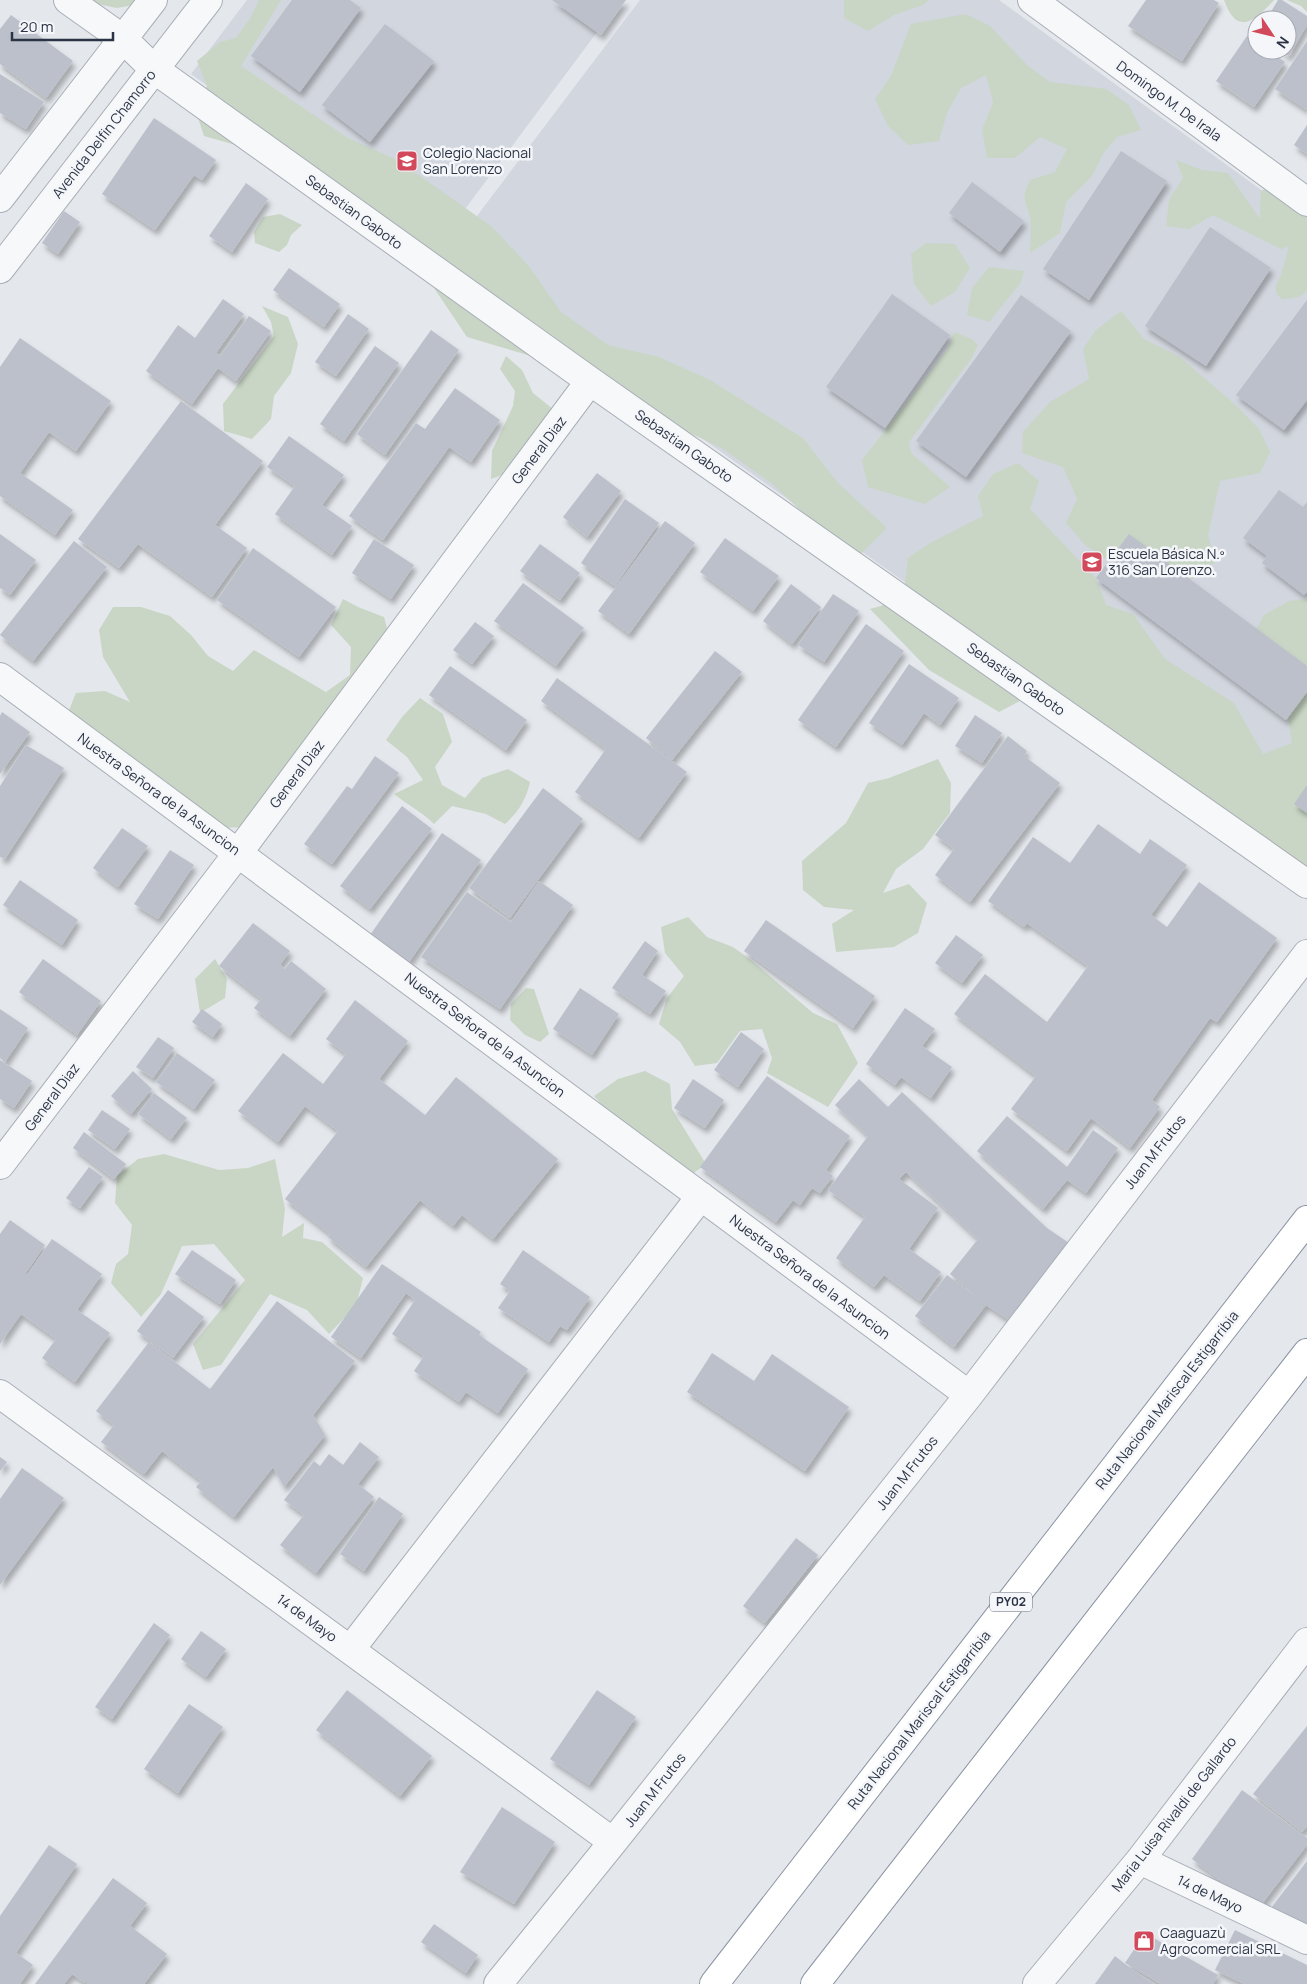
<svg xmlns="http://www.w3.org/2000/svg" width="1307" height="1984" font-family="Manrope,sans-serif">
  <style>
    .built { fill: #d2d6de }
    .green { fill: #c9d6c5 }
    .building { fill: #bbc0ca; filter: url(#shadow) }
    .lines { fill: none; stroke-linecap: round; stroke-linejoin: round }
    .street-casing { stroke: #a9aeb7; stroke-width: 30 }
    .highway-casing { stroke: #8b94a3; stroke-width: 30 }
    .street { stroke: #f7f8fa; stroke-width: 28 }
    .highway { stroke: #fff; stroke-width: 28 }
    .labels { text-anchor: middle; stroke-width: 5; stroke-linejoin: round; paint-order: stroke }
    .shield { fill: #f4f6f9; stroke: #676e7b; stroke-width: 1 }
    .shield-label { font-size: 12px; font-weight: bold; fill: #2b3445 }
    .street-label { font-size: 14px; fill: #2b3445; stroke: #f4f6f9 }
    .poi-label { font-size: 14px; fill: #2b3445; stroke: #f4f6f9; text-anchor: start }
  </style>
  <defs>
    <filter id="shadow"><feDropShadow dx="3" dy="5.5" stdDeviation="2.5" flood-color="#0004"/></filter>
  </defs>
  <rect width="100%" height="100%" fill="#e4e7ec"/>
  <path class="built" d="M 247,0 L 621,0 L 436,248 L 191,74 Z
    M 640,0 L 999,0 L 1307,223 L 1307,867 L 446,257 Z"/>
  <path class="green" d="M 77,0 L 150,0 L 146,3 L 117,8 Z
    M 259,0 L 281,0 L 241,66 L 348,138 L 397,160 L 491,226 L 528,265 L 561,312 L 608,345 L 659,357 L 710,380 L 803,438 L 838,483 L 887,528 L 860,555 L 814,523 L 771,483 L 722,448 L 619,400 L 575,369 L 467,337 L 403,242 L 268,154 L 204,136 L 195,109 L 207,86 L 197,61 L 220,42 L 236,38 L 251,17 Z
    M 844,0 L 929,0 L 923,5 L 894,15 L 868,31 L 844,18 Z
    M 1224,0 L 1274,0 C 1255,21 1237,37 1224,0 Z
    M 1287,0 L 1307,0 L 1307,12 L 1301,6 Z
    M 966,14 L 990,26 L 1028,66 L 1050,82 L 1106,89 L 1129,105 L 1141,130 L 1117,137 L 1104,152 L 1092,176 L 1066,202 L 1060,233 L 1030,253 C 1030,244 1031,235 1031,225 C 1030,203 1018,204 1030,180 L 1055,172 L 1067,149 L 1040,137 L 1015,158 L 987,158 L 982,130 L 993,102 L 986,75 L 961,88 L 947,113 L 939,141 L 908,145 L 888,126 L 875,99 L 891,76 L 911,24 Z
    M 1176,160 L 1202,170 L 1228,173 L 1260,219 L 1261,191 L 1285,179 L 1307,185 L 1307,290 C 1300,299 1293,298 1282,299 L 1277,294 L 1275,287 L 1281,275 L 1289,246 L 1281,249 L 1213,215 L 1189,229 L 1166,226 L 1169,200 L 1183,178 Z
    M 280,214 L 302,225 L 291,235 L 287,245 L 279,252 L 255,243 L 254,232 L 263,217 Z
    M 926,243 L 955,244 L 970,268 L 955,292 L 931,306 L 914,284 L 911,254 Z
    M 989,267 L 1024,271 L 1021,282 L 989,322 L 967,315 L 972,288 Z
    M 262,306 L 288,317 L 298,344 L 291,373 L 274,396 L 271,419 L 252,439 L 224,431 L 223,404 L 274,336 L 271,322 Z
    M 1121,311 L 1144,339 L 1180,357 L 1239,408 L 1259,429 L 1270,452 L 1260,473 L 1220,481 L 1208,535 L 1215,562 L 1186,583 L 1157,592 L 1086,546 L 1066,523 L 1077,499 L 1063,467 L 1022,453 L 1023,432 L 1050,402 L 1089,379 L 1083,349 L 1096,330 Z
    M 954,332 L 972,339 L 978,345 L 971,359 L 909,442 L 911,453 L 950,487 L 925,504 L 868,487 L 862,460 L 947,350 Z
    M 506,356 L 522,370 L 533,393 L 559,414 L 518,469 L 491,479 L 492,451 L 513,406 L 515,391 L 500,369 Z
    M 1018,463 L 1039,481 L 1030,509 L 1096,578 L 1106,605 L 1133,614 L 1165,659 L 1234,703 L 1263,754 L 1292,743 L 1284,688 L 1252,638 L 1264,615 L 1289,601 L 1307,599 L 1307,876 L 1280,848 L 1259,843 L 1234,852 L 1181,783 L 1037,692 L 999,712 L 929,670 L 870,609 L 881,606 L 904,591 L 908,558 L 930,543 L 983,516 L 978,496 L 993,474 Z
    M 343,599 L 358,607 L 384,617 L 391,644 L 246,827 L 222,828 L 65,720 L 76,693 L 105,691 L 130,702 L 103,657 L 99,630 L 113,607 L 141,607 L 170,616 L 191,635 L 208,656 L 233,671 L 254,650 L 326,692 L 350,675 L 351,647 L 331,625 Z
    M 420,698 L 443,714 L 452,742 L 435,767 L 442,785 L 465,798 L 482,778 L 508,769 L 530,782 C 526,800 519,811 505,824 L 486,814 L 452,806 L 434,824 C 422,812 408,805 394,794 L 423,780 L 407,757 L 386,740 L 402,717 Z
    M 938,759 L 951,783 L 950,813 L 923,849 L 896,869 L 883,893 L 909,884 L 927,903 L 918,933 L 894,947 L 836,952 L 832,924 L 854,910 L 824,907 L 803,890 L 802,861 L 846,823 L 868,783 L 889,778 Z
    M 688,917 L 707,937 L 733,947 L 751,960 L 813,1013 L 837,1024 L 858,1063 L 828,1107 L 767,1073 L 772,1058 L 762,1029 L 740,1031 L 717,1063 L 695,1066 L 680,1042 L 659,1024 L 667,998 L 684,976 L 665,953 L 661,927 Z
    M 215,959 L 227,979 L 225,998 L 200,1013 L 195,979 Z
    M 526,988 L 534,989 L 549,1034 L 540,1042 L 525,1035 L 510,1020 L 511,1004 Z
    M 645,1071 L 670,1084 L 672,1109 L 706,1164 L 687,1178 L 614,1119 L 594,1096 L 618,1079 Z
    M 164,1154 L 219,1170 L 248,1168 L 275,1159 L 285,1209 L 282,1237 L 304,1223 L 303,1238 L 322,1242 L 363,1278 L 356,1306 L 329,1334 L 307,1310 L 270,1294 L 221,1365 L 203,1370 L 193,1344 L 245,1280 L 214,1244 L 182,1246 L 161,1294 L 141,1317 C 131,1304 120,1295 111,1283 L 116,1264 L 128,1254 L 132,1225 L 115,1203 L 117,1176 L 138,1159 Z"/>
  <path class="building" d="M 292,0 L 350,0 L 361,8 L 300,92 L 251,56 Z
    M 552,0 L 626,0 L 601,35 Z
    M 1146,0 L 1214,0 L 1219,3 L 1182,61 L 1128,26 Z
    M 1278,0 L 1282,0 L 1307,16 L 1307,25 L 1289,56 L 1279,50 L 1287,50 L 1287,20 L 1266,20 Z
    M 11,15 L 73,61 L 46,98 L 0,64 L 0,29 Z
    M 385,24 L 434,61 L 370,142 L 322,105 Z
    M 1247,36 L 1257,42 L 1257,50 L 1268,50 L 1285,62 L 1254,107 L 1216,81 Z
    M 1307,41 L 1307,110 L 1275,89 Z
    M 0,74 L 44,102 L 26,129 L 0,113 Z
    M 154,118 L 216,160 L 202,180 L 194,175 L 155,230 L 102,194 Z
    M 1307,125 L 1307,154 L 1294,145 Z
    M 1121,151 L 1167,181 L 1089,300 L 1043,269 Z
    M 972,182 L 1024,221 L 1000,252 L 949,213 Z
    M 246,183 L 268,199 L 232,252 L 209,236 Z
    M 64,211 L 80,222 L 58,254 L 42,243 Z
    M 1210,227 L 1271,268 L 1206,366 L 1145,326 Z
    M 289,268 L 340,304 L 324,327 L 273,290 Z
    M 892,294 L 950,335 L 885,428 L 826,387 Z
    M 1021,295 L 1071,331 L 966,477 L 916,441 Z
    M 223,299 L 244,314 L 216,353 L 220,356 L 249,316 L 271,331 L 236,381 L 218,368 L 192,404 L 146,371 L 178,325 L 195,338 Z
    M 1307,300 L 1307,400 L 1284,430 L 1236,395 Z
    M 348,314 L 369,329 L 336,376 L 315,362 Z
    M 431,330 L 459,350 L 385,455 L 357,434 Z
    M 20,338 L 111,401 L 76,451 L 49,432 L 20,473 L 73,510 L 55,535 L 0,496 L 0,367 Z
    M 375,346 L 399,363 L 344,441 L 320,424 Z
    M 455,388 L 500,420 L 471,462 L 449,447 L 383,540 L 349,516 L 416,423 L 425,429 Z
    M 181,401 L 263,461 L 215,525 L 247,548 L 212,597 L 138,544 L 119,568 L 78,539 Z
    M 289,436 L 344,475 L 322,505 L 352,526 L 332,555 L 275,514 L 295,486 L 267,467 Z
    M 597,473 L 621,491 L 587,537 L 563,517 Z
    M 1279,490 L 1303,507 L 1307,502 L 1307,592 L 1304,595 L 1262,563 L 1267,556 L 1243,538 Z
    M 625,499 L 659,523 L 615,586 L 581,563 Z
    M 665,521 L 695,543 L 629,634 L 598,611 Z
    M 0,534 L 36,560 L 10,595 L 0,588 Z
    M 1129,534 L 1307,666 L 1307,692 L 1286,720 L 1096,578 Z
    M 725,538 L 779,576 L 753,611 L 700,572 Z
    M 374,539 L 414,565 L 391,599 L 352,573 Z
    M 74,541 L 107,567 L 33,661 L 0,635 Z
    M 540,544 L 580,573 L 560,600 L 520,571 Z
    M 253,548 L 336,607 L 299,657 L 217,600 Z
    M 523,583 L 584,628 L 556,666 L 494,621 Z
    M 791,584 L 821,607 L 792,644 L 763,621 Z
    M 833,594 L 859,611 L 824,662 L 798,645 Z
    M 475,622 L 494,636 L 472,664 L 453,650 Z
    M 866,624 L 904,651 L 836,747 L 798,720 Z
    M 715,651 L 742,672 L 672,760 L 646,738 Z
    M 909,664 L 959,698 L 940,725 L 924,713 L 902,745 L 869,723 Z
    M 450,666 L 527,720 L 506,750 L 429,695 Z
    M 557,678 L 687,772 L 639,838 L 575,792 L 606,749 L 541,701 Z
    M 2,712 L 30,732 L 0,774 L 0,716 Z
    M 975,715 L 1002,733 L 982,763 L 955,746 Z
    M 1008,736 L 1027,751 L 1024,756 L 1060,783 L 970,902 L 935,875 L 954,849 L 935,835 Z
    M 26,745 L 64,768 L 5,859 L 0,857 L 0,786 Z
    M 375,756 L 399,773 L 332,864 L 304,844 L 347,786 L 352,789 Z
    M 1307,785 L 1307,813 L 1294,804 Z
    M 543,788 L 583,819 L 510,918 L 469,888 Z
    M 402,806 L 432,829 L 370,909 L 340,886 Z
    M 1098,824 L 1140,854 L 1150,839 L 1187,865 L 1151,915 L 1167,927 L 1199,882 L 1277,938 L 1217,1022 L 1210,1018 L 1152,1100 L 1160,1107 L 1130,1148 L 1091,1118 L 1067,1151 L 1011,1109 L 1036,1076 L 954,1014 L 985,974 L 1047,1022 L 1088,966 L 1027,923 L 1024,927 L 988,901 L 1033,837 L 1070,863 Z
    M 122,828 L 148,846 L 118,887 L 93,868 Z
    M 442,833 L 481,860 L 409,962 L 370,935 Z
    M 170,850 L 194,865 L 158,919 L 134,904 Z
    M 20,880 L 78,920 L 62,945 L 3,905 Z
    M 539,881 L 573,905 L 500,1009 L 421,957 L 467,892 L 511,922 Z
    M 766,920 L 875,996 L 853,1028 L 744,951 Z
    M 253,923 L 290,951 L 280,965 L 285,969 L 291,961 L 326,989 L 290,1036 L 254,1008 L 261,999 L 219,966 Z
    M 956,935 L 983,955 L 962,983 L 935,963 Z
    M 645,941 L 658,951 L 642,975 L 666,991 L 650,1014 L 612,988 Z
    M 43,959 L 101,1001 L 77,1035 L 19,992 Z
    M 580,988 L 619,1014 L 592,1055 L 553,1029 Z
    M 355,1000 L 408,1041 L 379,1079 L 425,1115 L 456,1077 L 558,1159 L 493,1239 L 462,1215 L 453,1226 L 420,1200 L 366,1267 L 328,1237 L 330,1234 L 285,1199 L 338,1131 L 305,1106 L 278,1142 L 238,1111 L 283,1053 L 323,1084 L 346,1054 L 326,1039 Z
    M 905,1008 L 935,1029 L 922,1046 L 952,1067 L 931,1098 L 901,1077 L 895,1085 L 866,1064 Z
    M 0,1009 L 28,1028 L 5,1062 L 0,1058 Z
    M 202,1009 L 222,1024 L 213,1037 L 192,1022 Z
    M 741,1032 L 764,1049 L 738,1087 L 714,1070 Z
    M 158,1037 L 174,1048 L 153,1078 L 136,1067 Z
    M 177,1053 L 215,1080 L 194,1109 L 156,1082 Z
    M 0,1060 L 32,1081 L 14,1108 L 0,1099 Z
    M 133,1071 L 152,1089 L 131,1114 L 111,1096 Z
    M 767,1076 L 850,1136 L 826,1170 L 833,1176 L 820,1193 L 812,1188 L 800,1205 L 793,1200 L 776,1222 L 700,1167 Z
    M 693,1079 L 724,1100 L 705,1128 L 674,1108 Z
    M 859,1079 L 888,1107 L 902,1092 L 1047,1228 L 1069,1243 L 1009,1320 L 986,1305 L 954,1347 L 915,1316 L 947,1275 L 980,1300 L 950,1274 L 978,1239 L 906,1172 L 899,1179 L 938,1208 L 909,1249 L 941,1272 L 920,1301 L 884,1275 L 874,1287 L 836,1258 L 865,1217 L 828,1190 L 868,1136 L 835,1105 Z
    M 154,1093 L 187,1118 L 171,1139 L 138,1114 Z
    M 102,1110 L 130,1129 L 115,1149 L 88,1130 Z
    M 1007,1116 L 1067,1167 L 1093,1130 L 1118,1148 L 1086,1193 L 1067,1180 L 1043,1209 L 977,1151 Z
    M 84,1132 L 126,1164 L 114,1179 L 73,1148 Z
    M 89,1167 L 103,1177 L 80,1208 L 66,1198 Z
    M 10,1220 L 45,1245 L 25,1274 L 27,1275 L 52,1239 L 102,1274 L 77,1310 L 110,1333 L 75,1382 L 42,1358 L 56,1339 L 21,1314 L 0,1344 L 0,1234 Z
    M 192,1250 L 236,1280 L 220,1304 L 175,1274 Z
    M 523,1250 L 590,1297 L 567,1330 L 560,1326 L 549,1342 L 498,1308 L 510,1291 L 500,1284 Z
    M 382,1264 L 481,1332 L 479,1335 L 528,1369 L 498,1413 L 466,1392 L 459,1402 L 414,1371 L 424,1356 L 392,1334 L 415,1300 L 406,1293 L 361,1358 L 331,1337 Z
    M 168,1290 L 204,1317 L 173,1358 L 137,1331 Z
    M 277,1301 L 355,1361 L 313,1415 L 325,1435 L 284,1487 L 273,1467 L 234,1517 L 196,1487 L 201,1481 L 162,1451 L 144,1474 L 101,1442 L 114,1425 L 96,1411 L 149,1342 L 210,1389 Z
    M 712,1353 L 754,1381 L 772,1354 L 849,1407 L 805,1471 L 687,1392 Z
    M 360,1442 L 379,1457 L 358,1484 L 374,1497 L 316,1573 L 280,1545 L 304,1515 L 284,1500 L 314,1461 L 320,1466 L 329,1454 L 343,1465 Z
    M 0,1457 L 7,1462 L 0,1471 Z
    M 22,1468 L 64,1498 L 0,1585 L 0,1499 Z
    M 379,1497 L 403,1514 L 364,1571 L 340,1554 Z
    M 796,1538 L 818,1555 L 765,1623 L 743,1606 Z
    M 154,1623 L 170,1635 L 112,1719 L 95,1707 Z
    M 201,1631 L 226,1649 L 206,1677 L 181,1659 Z
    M 347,1690 L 432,1756 L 400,1796 L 316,1730 Z
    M 597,1690 L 636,1717 L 589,1785 L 550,1759 Z
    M 189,1704 L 223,1727 L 178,1793 L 144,1769 Z
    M 1307,1726 L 1307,1826 L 1302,1832 L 1253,1794 Z
    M 1242,1790 L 1307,1838 L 1307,1845 L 1258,1909 L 1192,1859 Z
    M 502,1807 L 555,1842 L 514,1904 L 460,1872 Z
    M 49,1845 L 77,1864 L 16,1953 L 33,1965 L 20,1984 L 0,1984 L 0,1916 Z
    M 1307,1861 L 1307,1926 L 1271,1908 Z
    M 113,1878 L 147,1903 L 130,1926 L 167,1954 L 144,1984 L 86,1984 L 97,1971 L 85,1983 L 72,1974 L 64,1984 L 35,1984 Z
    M 434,1924 L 478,1955 L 466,1973 L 421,1942 Z
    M 1235,1930 L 1307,1965 L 1307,1984 L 1244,1984 L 1215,1970 Z
    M 1145,1933 L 1218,1975 L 1213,1984 L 1161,1984 L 1125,1963 Z
    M 1115,1956 L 1125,1964 L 1154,1984 L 1095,1984 Z"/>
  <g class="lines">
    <g class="street-casing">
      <path id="street" d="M 68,0 L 123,39 L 154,69 L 590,381 L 1307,884
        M 1032,0 L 1307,202
        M 0,198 L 153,0
        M 0,269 L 208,0
        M 0,677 L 969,1395
        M 0,1165 L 238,853 L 590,381
        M 0,1394 L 613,1842
        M 350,1650 L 701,1196
        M 1140,1860 L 1307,1940
        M 498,1984 L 613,1842 L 969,1395 L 1307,954
        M 1037,1984 L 1140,1860 L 1307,1642"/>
    </g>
    <g class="highway-casing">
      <path id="highway" d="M 714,1984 L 1307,1220
        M 815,1984 L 1307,1353"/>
    </g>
    <use href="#street" class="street"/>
    <use href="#highway" class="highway"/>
  </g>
  <defs>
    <g id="school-square" transform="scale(1.125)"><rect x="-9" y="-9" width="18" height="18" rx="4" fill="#d1495b" stroke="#f4f6f9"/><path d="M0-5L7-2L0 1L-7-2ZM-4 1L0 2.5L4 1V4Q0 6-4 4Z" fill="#fff"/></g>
    <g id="shop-square" transform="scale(1.125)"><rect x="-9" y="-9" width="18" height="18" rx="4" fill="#d1495b" stroke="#f4f6f9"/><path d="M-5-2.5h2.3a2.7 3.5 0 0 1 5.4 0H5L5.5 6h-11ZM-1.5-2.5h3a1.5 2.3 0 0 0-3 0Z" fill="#fff"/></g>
  </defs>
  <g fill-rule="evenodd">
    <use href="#school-square" x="407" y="161"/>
    <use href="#school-square" x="1092" y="562"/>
    <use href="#shop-square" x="1144" y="1941"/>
  </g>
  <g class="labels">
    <rect class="shield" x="990" y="1592.5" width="42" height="19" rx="4"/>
    <g class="shield-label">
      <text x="1011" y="1606">PY02</text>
    </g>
    <g class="street-label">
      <text transform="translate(1169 101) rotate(36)" y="5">Domingo M. De Irala</text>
      <text transform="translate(104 134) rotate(-52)" y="5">Avenida Delfin Chamorro</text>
      <text transform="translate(354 212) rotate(36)" y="5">Sebastian Gaboto</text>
      <text transform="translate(684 446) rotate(35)" y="5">Sebastian Gaboto</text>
      <text transform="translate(539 450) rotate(-53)" y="5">General Diaz</text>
      <text transform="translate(1016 679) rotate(35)" y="5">Sebastian Gaboto</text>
      <text transform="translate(297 774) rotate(-53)" y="5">General Diaz</text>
      <text transform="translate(159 794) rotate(36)" y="5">Nuestra Señora de la Asuncion</text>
      <text transform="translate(485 1035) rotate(37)" y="5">Nuestra Señora de la Asuncion</text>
      <text transform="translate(52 1097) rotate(-53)" y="5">General Diaz</text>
      <text transform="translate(1155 1152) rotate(-52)" y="5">Juan M Frutos</text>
      <text transform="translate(810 1277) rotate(37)" y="5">Nuestra Señora de la Asuncion</text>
      <text transform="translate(1167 1400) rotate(-52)" y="5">Ruta Nacional Mariscal Estigarribia</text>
      <text transform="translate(907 1473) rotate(-52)" y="5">Juan M Frutos</text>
      <text transform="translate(307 1618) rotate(36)" y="5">14 de Mayo</text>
      <text transform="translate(919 1720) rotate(-52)" y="5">Ruta Nacional Mariscal Estigarribia</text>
      <text transform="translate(655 1790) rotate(-52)" y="5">Juan M Frutos</text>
      <text transform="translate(1174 1814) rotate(-52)" y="5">Maria Luisa Rivaldi de Gallardo</text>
      <text transform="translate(1210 1894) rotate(25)" y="5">14 de Mayo</text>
    </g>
    <g class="poi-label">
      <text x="423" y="158">Colegio Nacional<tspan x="423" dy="16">San Lorenzo</tspan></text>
      <text x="1108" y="559">Escuela Básica N.º<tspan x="1108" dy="16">316 San Lorenzo.</tspan></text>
      <text x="1160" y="1938">Caaguazù<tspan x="1160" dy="16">Agrocomercial SRL</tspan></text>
    </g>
  </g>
  <g transform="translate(1272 35) rotate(125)"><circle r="24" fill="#f4f6f9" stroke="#a4a8b1"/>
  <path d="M0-4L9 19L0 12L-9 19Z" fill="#d1495b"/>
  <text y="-8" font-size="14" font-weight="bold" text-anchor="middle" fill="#2b3445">N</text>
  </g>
  <path d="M12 32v8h101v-8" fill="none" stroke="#2b3445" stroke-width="2.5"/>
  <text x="20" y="32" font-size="15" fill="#2b3445" stroke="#f4f6f9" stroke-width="4" paint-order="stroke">20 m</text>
</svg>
